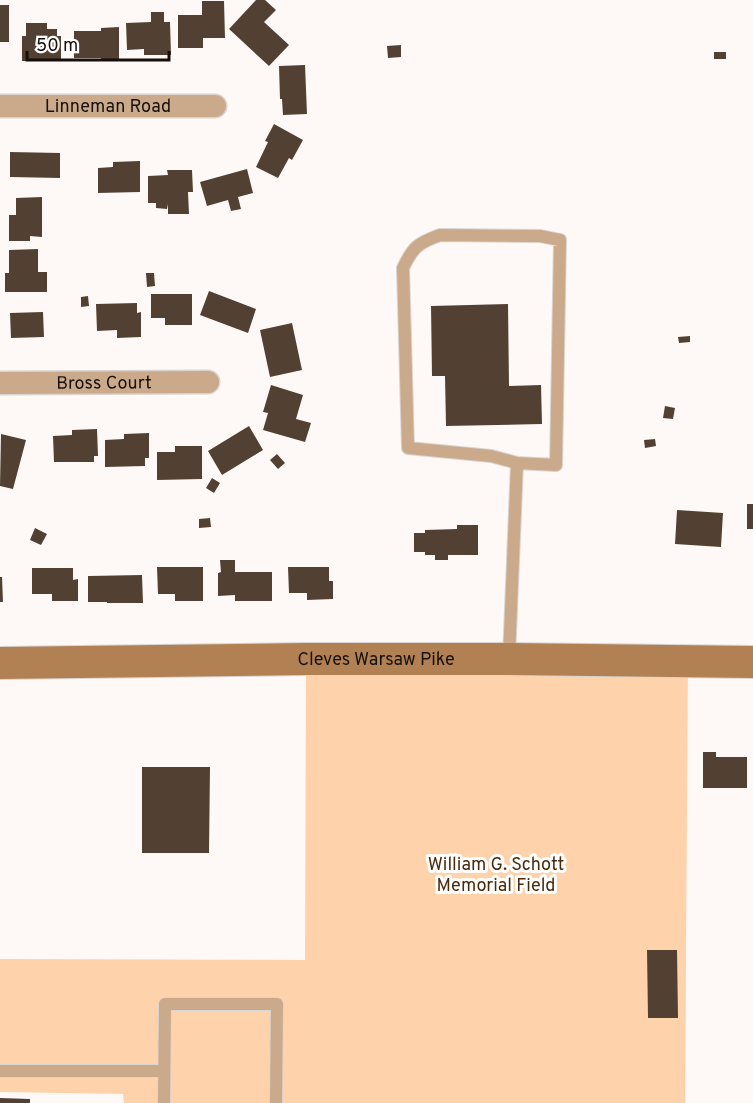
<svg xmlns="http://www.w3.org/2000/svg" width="753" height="1103" font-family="Overpass,sans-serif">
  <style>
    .green { fill: #fed3ac }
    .building { fill: #524132 }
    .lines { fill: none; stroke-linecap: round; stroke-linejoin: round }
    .lane-casing { stroke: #d9d4d0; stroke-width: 14 }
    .street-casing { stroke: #d9d4d0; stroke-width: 25 }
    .secondary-casing { stroke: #d9d4d0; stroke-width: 34 }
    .lane { stroke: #cba98b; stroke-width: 12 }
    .street { stroke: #cba98b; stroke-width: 22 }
    .secondary { stroke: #b18153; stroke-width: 32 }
    .labels { text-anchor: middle; stroke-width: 6; stroke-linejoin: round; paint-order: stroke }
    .street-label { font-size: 18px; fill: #17100a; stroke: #fff }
    .park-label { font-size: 18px; fill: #492b0b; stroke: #fff }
  </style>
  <rect width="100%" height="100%" fill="#fef9f6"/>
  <path class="green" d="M 306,659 L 688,661 L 685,1103 L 124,1103 L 123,1094 L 0,1092 L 0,959 L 305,960 Z"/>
  <path class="building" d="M 256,0 L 265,0 L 276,10 L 264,22 L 289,45 L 269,66 L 229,29 Z
    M 202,1 L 224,1 L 225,38 L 203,38 L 203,48 L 178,48 L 178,15 L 202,15 Z
    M 0,5 L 9,5 L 9,42 L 0,42 Z
    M 151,12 L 164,12 L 164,22 L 170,22 L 171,55 L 144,55 L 144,49 L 127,50 L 126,23 L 151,22 Z
    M 26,23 L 47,23 L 47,29 L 57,29 L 57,36 L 61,36 L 61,61 L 22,61 L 22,36 L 26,36 Z
    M 119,27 L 119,60 L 101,61 L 101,58 L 74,58 L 74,31 L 101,31 L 101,28 Z
    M 401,45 L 401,57 L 388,58 L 387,46 Z
    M 714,52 L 726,52 L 726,59 L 714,59 Z
    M 305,65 L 307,114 L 283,115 L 282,99 L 280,99 L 279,66 Z
    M 274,124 L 303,140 L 292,160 L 289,158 L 278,178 L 256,167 L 268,142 L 265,141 Z
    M 10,152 L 60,153 L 60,178 L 10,177 Z
    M 140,161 L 140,192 L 98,193 L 98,168 L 113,167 L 113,162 Z
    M 247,169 L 253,193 L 238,197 L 241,209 L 231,211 L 228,200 L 207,206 L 200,182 Z
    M 167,170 L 192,170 L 193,192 L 188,192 L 189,214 L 168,214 L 168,204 L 167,209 L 156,208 L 156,203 L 148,203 L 148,176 L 168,175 Z
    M 42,197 L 42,237 L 30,236 L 30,241 L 9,241 L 9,215 L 16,215 L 16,198 Z
    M 38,249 L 38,272 L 47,272 L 47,292 L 5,292 L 5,273 L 9,273 L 9,250 Z
    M 146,273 L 154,273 L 155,286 L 147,287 Z
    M 209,291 L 256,309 L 248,333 L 200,315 Z
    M 151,294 L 192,294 L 192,325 L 165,325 L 165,318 L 151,318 Z
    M 88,296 L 89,306 L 81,307 L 81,297 Z
    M 137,303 L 137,313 L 141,312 L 141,337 L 117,338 L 117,330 L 97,331 L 96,304 Z
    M 508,304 L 509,386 L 541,385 L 542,424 L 446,426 L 445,376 L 432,376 L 431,306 Z
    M 43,312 L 44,337 L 11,338 L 10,313 Z
    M 292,323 L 302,370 L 270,377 L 260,330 Z
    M 690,336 L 690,342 L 679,343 L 678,337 Z
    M 271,385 L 303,395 L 296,419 L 311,423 L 305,442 L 263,430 L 268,413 L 263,412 Z
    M 665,406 L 675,408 L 673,419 L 663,418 Z
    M 249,426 L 263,450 L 222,475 L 208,451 Z
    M 97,429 L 98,456 L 94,456 L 94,462 L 54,462 L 53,436 L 72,435 L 72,430 Z
    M 149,433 L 149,458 L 145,458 L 145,466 L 105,467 L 105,440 L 124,439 L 124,434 Z
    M 1,434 L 26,440 L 13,489 L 0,486 Z
    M 655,439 L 656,446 L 645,448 L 644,440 Z
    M 175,446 L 202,446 L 202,479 L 157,480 L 157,452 L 175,452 Z
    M 277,454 L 285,463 L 278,469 L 270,460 Z
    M 212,478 L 220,483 L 214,493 L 206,488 Z
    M 747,504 L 753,504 L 753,529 L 747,529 Z
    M 677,510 L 723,513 L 721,547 L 675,544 Z
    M 210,518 L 211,527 L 199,528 L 199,519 Z
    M 457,525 L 478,525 L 478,555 L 448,555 L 448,560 L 435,560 L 435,555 L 425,555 L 425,552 L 414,552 L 414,533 L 425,533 L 425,530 L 457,529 Z
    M 35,528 L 47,534 L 41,545 L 30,540 Z
    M 220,560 L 235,560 L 235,572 L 272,572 L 272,601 L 235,601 L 235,595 L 218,596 L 218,573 L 221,572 Z
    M 157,567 L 203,567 L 203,601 L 175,601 L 175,594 L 158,594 Z
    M 288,567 L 329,567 L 329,581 L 333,581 L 333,599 L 307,600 L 307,593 L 289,593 Z
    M 32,568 L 73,568 L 73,580 L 78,579 L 78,601 L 52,601 L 52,594 L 32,594 Z
    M 142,575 L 143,603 L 107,603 L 107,602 L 88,602 L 88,576 Z
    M 0,577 L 2,577 L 3,602 L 0,602 Z
    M 703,752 L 716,752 L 716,757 L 747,757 L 747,788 L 703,788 Z
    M 142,767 L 210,767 L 209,853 L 142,853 Z
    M 647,950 L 677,950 L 678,1018 L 648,1018 Z
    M 0,1098 L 30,1099 L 30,1103 L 0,1103 Z"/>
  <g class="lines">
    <g class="lane-casing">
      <path id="lane" d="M 509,658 L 517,463 L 556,465 L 560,240 L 540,236 L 440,235 C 418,243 413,247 403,268 L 408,448 L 491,456 L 517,463
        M 0,1071 L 164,1071
        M 164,1103 L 165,1004 L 277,1004 L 276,1103"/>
    </g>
    <g class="street-casing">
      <g id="street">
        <path id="s1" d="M 0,106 L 215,106"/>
        <path id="s2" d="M 0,383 L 208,382"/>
      </g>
    </g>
    <g class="secondary-casing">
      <g id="secondary">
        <path id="s3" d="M 0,663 L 306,659 L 509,659 L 753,662"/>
      </g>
    </g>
    <use href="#lane" class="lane"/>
    <use href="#street" class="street"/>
    <use href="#secondary" class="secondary"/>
  </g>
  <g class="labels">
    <g class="street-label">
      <text dy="6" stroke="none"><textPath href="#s1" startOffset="108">Linneman Road</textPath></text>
      <text dy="6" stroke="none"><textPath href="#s2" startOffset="104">Bross Court</textPath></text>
      <text dy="6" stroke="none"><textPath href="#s3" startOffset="376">Cleves Warsaw Pike</textPath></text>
    </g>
    <g class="park-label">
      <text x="496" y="870">William G. Schott<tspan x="496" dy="21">Memorial Field</tspan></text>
    </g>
  </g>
  <path d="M27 51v9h142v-9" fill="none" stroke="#17100a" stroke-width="3"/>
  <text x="36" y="51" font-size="18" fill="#17100a" stroke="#ffffff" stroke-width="4.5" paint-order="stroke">50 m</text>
</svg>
